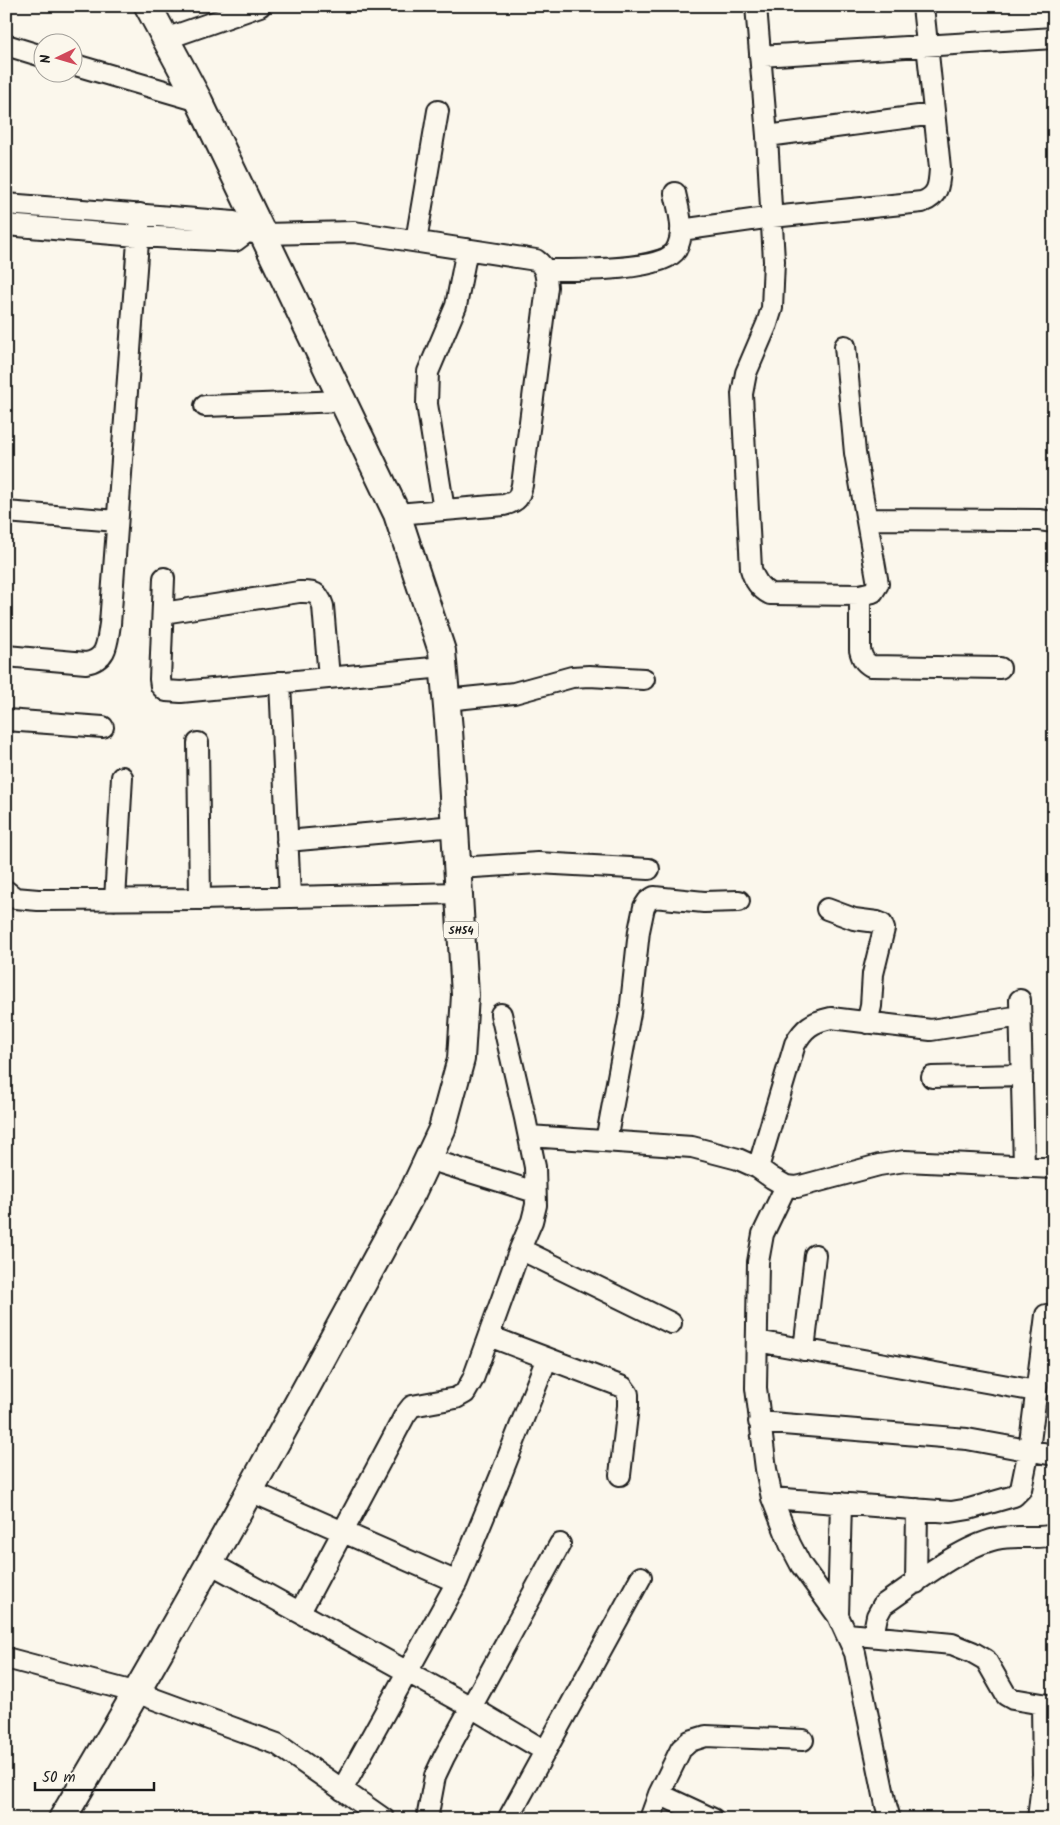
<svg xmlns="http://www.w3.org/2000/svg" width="1060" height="1825" font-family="Kalam,sans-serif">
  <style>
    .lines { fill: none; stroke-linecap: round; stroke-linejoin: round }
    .minor-casing { stroke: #1c1c1c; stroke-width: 24 }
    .major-casing { stroke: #1c1c1c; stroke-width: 30 }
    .minor { stroke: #fbf7ec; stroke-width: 20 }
    .major { stroke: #fbf7ec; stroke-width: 26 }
    .labels { text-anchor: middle; stroke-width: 5; stroke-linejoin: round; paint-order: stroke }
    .shield { fill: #fbf7ec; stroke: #5f5e5a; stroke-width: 1 }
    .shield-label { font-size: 11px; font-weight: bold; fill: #1c1c1c }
  </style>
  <rect width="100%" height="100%" fill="#fbf7ec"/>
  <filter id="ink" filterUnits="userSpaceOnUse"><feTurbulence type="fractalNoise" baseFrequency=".02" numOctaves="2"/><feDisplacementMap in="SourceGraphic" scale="10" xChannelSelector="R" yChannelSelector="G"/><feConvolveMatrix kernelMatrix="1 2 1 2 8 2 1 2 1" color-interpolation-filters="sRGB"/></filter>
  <g filter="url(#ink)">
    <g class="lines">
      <g class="minor-casing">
        <path id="minor" d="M 756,6 L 767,136 L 774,261 L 772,308 L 767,324 L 746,373 L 742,394 L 751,569 C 754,580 759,588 770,594 L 860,595 L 873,592 L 878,584 L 855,453 L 845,346
          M 165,39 L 260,6
          M 6,45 L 42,56
          M 760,56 L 1054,38
          M 72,64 L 199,101
          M 767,136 L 934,114
          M 6,204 L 234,222 L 247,232 L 263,234 L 354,232 L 536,260 C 546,267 546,275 547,287 L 522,485 C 519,498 518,501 504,505 L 397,514
          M 6,225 L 137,236 L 235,241 L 247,232
          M 681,230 L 772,217 L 922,202 C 939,196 939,184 940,168 L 923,6
          M 416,241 L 438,111
          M 545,270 C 570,270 663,272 676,250 C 686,232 679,212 675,193
          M 205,406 L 343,401
          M 444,510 L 427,404 L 428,372 L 456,306 L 467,249
          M 6,512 L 117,521
          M 867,519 L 1039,520 L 1054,522
          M 164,578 L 160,679 L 161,686 L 166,691 L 181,692 L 443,667
          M 860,595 L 860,650 C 862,658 864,662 871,666 L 1000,668
          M 163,613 L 299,592 C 313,592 318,591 323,606 L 329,678
          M 6,656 L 86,663 C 108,659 107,642 110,624 L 140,214
          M 280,682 L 290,897
          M 446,700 L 514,693 L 572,677 L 589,676 L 644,679
          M 6,720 L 103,727
          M 198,743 L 200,899
          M 287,841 L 455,826
          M 458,868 L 538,863 L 649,869
          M 6,891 L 15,898 L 38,900 L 200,899 L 459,893
          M 115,900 L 122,777
          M 827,909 L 854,919 L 877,922 L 882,924 L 884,929 L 873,974 L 871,1006 L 867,1023
          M 1020,1000 L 1024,1167
          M 932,1077 L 1022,1075
          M 529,1136 L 692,1147 L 738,1159 L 758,1168 L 772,1178 L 786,1186 L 797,1187 L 879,1165 L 905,1161 L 1054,1168
          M 606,1141 L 630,1013 L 639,931 L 644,907 L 648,901 L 654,897 L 704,902 L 739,901
          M 428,1159 L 535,1192
          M 758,1168 L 795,1044 C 804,1028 812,1022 831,1018 L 931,1030 L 1021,1016
          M 786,1186 L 763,1234 L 758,1262 L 756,1388 L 766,1469 L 772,1498 L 790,1544 L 801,1565 L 838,1616 L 855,1653 L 886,1805 L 890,1819
          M 520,1249 L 671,1323
          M 489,1336 L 623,1387 L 628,1394 L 628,1406 L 620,1475
          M 757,1341 L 1036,1391
          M 804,1350 L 815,1255
          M 759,1422 L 967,1439 L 1054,1455
          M 250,1491 L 457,1582
          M 772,1498 L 951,1512 L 969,1509 L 1014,1496 L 1021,1489 L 1029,1450 L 1046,1315
          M 210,1563 L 471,1707 L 545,1751
          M 916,1583 L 917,1509
          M 300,1612 L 405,1415 L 412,1406 L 456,1398 L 465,1393 L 473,1379 L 520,1249 L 532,1221 L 536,1205 L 535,1167 L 525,1118 L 501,1014
          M 838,1616 L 841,1503
          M 847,1634 L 952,1644 L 972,1652 L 986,1660 L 1006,1695 L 1013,1699 L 1054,1706
          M 873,1636 L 877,1616 L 883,1605 C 914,1584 960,1547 996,1539 C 1016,1534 1035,1540 1054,1535
          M 6,1658 L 138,1693 L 277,1744 L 384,1819
          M 342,1790 L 457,1582 L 501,1475 L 547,1358
          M 659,1794 L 713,1819
          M 427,1819 L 435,1776 L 444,1757 L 560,1544
          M 508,1819 L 641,1577
          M 650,1819 L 659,1794 L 681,1749 L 690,1741 L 706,1736 L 803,1740
          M 1038,1819 L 1043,1775 L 1042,1705"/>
      </g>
      <g class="major-casing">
        <path id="major" d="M 62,1819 C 185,1613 299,1402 413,1191 L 442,1129 L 461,1059 L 465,995 L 449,730 L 442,651 L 397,514 L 199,101 L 148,6"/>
      </g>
      <use href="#minor" class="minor"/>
      <use href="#major" class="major"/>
    </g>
  </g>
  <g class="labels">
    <rect class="shield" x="443.5" y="921.5" width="35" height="17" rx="4"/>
    <g class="shield-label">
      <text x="461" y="934">SH54</text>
    </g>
  </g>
  <rect width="1060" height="1825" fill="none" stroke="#fbf7ec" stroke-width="25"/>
  <rect x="12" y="12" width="1035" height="1800" fill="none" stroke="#1c1c1c" stroke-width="2" filter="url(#ink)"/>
  <g transform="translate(58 58) rotate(265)"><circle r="24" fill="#fbf7ec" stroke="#a29f99"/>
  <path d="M0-4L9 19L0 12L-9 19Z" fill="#d1495b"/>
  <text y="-8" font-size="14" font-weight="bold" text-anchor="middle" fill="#1c1c1c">N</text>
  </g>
  <path d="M35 1782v8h119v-8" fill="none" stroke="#1c1c1c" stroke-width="2.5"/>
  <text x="42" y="1782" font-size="15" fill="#1c1c1c" stroke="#fbf7ec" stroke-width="4" paint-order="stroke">50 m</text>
</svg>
